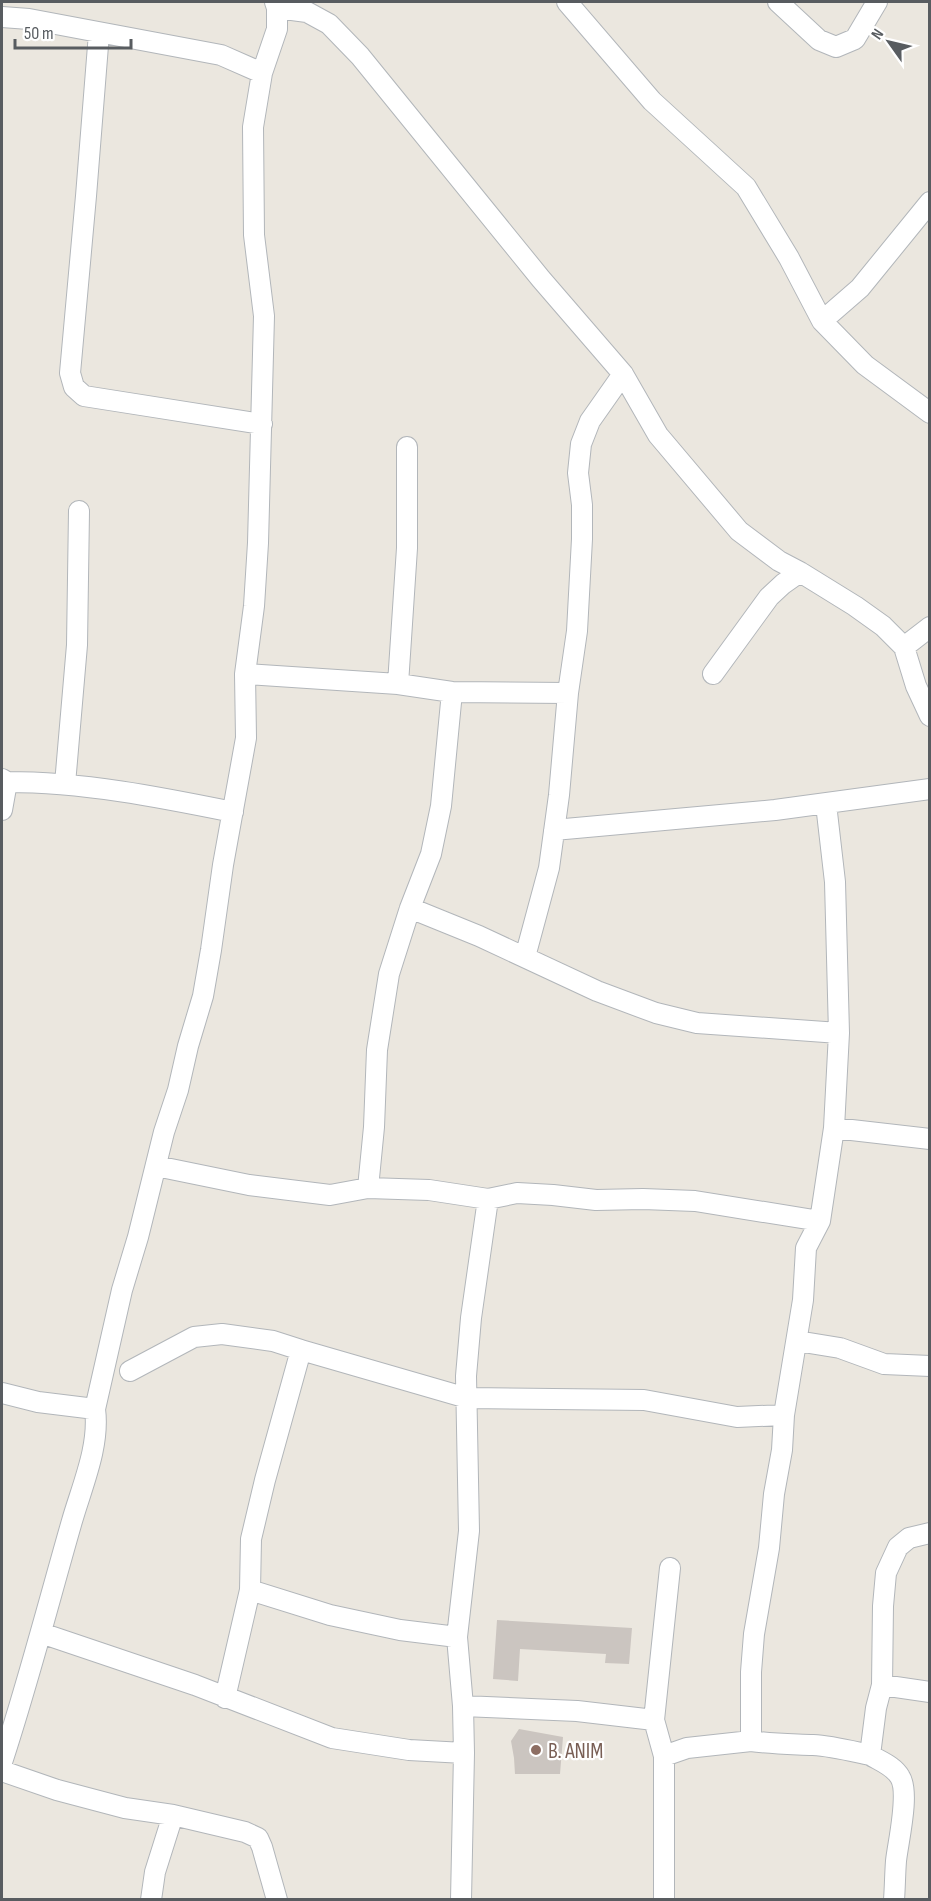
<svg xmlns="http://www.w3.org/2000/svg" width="931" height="1901" font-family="'Sofia Sans Condensed',sans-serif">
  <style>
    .building { fill: #cbc5c0 }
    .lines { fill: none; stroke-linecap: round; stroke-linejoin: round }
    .minor-casing { stroke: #b2b6ba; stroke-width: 22 }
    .minor { stroke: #fff; stroke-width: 20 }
    .education-dot { fill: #8d6e63; stroke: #fff; stroke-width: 2 }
    .labels { text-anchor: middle; stroke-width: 4.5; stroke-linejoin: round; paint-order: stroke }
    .education-label { font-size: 22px; fill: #785e54; stroke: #fff; text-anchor: start }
  </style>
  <rect width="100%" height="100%" fill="#ebe7df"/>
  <path class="building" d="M 497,1620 L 632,1628 L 629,1664 L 605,1663 L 606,1654 L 520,1649 L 518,1681 L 493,1679 Z
    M 519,1729 L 563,1737 L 560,1774 L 515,1774 L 514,1758 L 511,1741 Z"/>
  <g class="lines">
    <g class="minor-casing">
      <path id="minor" d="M 567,2 L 652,101 L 746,187 L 789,258 L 822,321 L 865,365 L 930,413
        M 778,2 L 819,40 L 836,47 L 855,39 L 877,2
        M 277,8 L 307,12 L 329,24 L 360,56 L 541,279 L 623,374 L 658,435 L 739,531 L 779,561 L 800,572 L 855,606 L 883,626 L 904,647 L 916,686 L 930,716
        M 2,17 L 29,19 L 221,55 L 262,73
        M 99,33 L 86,196 L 70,373 L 74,387 L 84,396 L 262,424
        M 822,321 L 860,288 L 930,202
        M 904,647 L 930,627
        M 245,674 L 398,684 L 452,692 L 568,693
        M 713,674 L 769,597 L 783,584 L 800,572
        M 398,684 L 407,548 L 407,447
        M 2,779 L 7,782 C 83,782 159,797 233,812
        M 65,784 L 77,645 L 79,511
        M 2,810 L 7,782
        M 554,830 L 775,810 L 930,789
        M 410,908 L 479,936 L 597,991 L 656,1013 L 697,1023 L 839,1033
        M 525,957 L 549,868 L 559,795 L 568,693 L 577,631 L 582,539 L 582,505 L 578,473 L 581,444 L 590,421 L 623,374
        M 834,1128 L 930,1139
        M 156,1166 L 249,1185 L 330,1195 L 368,1188 L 429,1190 L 488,1199 L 517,1193 L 553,1195 L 596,1200 L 643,1199 L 695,1201 L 820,1221
        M 368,1188 L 374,1127 L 377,1050 L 389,974 L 410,908 L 431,854 L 441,806 L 452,692
        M 797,1341 L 840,1348 L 884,1364 L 930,1366
        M 301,1350 L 467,1398 L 644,1400 L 737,1417 L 784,1415
        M 130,1371 L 194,1337 L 222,1334 L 273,1341 L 301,1350 L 265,1480 L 251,1539 L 250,1590 L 225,1698
        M 2,1393 L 38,1402 L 95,1409
        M 250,1590 L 330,1615 L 400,1630 L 457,1637
        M 41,1633 L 195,1685 L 332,1738 L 409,1750 L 464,1753
        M 882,1685 L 930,1692
        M 463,1706 L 577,1711 L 654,1720 L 664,1756 L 664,1900
        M 654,1720 L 670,1568
        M 751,1741 C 772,1744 792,1744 813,1745 C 832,1746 851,1751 870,1755
        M 664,1756 L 687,1748 L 751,1741 L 751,1672 L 754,1634 L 769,1548 L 774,1494 L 782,1450 L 784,1415 L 803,1300 L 806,1248 L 820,1221 L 834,1128 L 839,1033 L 835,882 L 826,804
        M 2,1762 C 28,1683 49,1601 72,1521 C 82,1486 100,1446 95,1409 L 122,1290 L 138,1237 L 164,1132 L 178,1090 L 188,1046 L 203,996 L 211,950 L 223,865 L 246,738 L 245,674 L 254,606 L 258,543 L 264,316 L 254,235 L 253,127 L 262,73 L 277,29 L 277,8 L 275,2
        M 2,1771 L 57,1790 L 125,1808 L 173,1815 L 245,1832 L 258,1838 L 262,1847 L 277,1900
        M 151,1900 L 155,1872 L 173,1815
        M 461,1900 L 464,1753 L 463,1706 L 457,1637 L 469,1531 L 466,1376 L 471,1318 L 488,1199
        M 894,1900 C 895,1887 895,1874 896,1861 C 898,1842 910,1793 900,1777 C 894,1766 880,1761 870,1755 L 876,1708 L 882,1685 L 883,1606 L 886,1573 L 898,1547 L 909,1538 L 930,1533"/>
    </g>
    <use href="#minor" class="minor"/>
  </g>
  <circle class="education-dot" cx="536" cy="1750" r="6"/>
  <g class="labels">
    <g class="education-label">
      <text x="548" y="1758">B. ANIM</text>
    </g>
  </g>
  <rect width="931" height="1901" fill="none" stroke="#585c60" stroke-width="6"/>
  <g transform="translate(889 42) rotate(304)" stroke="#ffffff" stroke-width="4.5" paint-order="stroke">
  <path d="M0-4.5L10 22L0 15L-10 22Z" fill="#585c60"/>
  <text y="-9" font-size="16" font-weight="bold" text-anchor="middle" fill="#585c60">N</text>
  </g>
  <path d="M15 39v9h116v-9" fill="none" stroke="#585c60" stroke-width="3"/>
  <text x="24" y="39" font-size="18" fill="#585c60" stroke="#ffffff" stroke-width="4.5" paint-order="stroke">50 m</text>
</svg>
